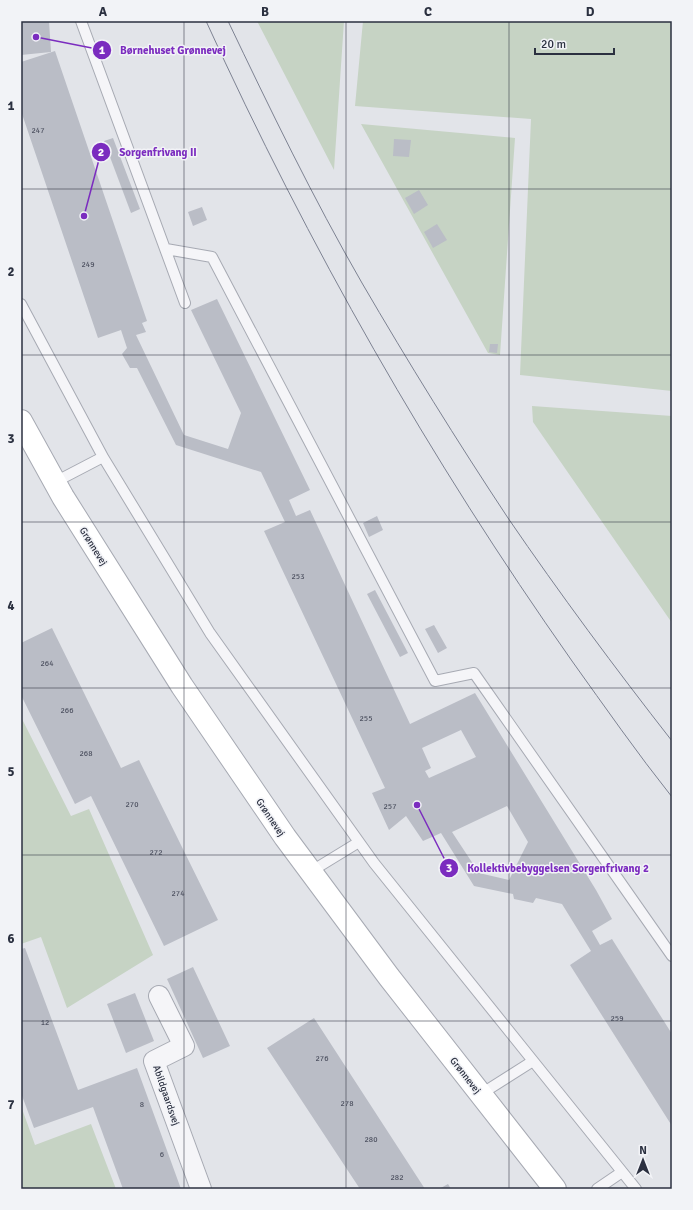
<svg xmlns="http://www.w3.org/2000/svg" width="693" height="1210" font-family="Signika,sans-serif">
  <style>
    .green { fill: #c6d3c4 }
    .building { fill: #babdc6; fill-rule: evenodd }
    .lines { fill: none; stroke-linecap: round; stroke-linejoin: round }
    .lane-casing { stroke: #a7aab3; stroke-width: 12 }
    .street-casing { stroke: #a7aab3; stroke-width: 22 }
    .secondary-casing { stroke: #a7aab3; stroke-width: 24 }
    .lane { stroke: #f5f5f8; stroke-width: 10 }
    .street { stroke: #f5f5f8; stroke-width: 20 }
    .secondary { stroke: #fff; stroke-width: 22 }
    .tram { stroke: #7d8292; stroke-width: 1 }
    .grid { fill: none; stroke: #2b3040; stroke-width: 1; stroke-opacity: 0.55 }
    .labels { text-anchor: middle; stroke-width: 3; stroke-linejoin: round; paint-order: stroke }
    .number-label { font-size: 8px; fill: #4f5362 }
    .street-label { font-size: 10px; fill: #2b3040; stroke: #f2f3f7 }
    .leader { fill: none; stroke: #7b2cbf; stroke-width: 1.5 }
    .callout-dot { fill: #7b2cbf; stroke: #f2f3f7; stroke-width: 1.5 }
    .mark-label { font-size: 12px; text-anchor: middle; font-weight: bold; fill: #fff }
    .callout-label { font-size: 11px; text-anchor: middle; font-weight: bold; fill: #7b2cbf; stroke: #f2f3f7; stroke-width: 3; stroke-linejoin: round; paint-order: stroke }
    .neatline { fill: none; stroke: #2b3040; stroke-width: 1.5 }
    .grid-label { font-size: 13px; text-anchor: middle; font-weight: bold; fill: #2b3040 }
  </style>
  <rect width="100%" height="100%" fill="#e2e4e9"/>
  <path class="green" d="M 257,21 L 344,21 L 334,170 Z
    M 363,21 L 672,21 L 672,391 L 520,375 L 531,119 L 355,106 Z
    M 361,124 L 515,138 L 500,355 L 488,353 Z
    M 532,406 L 672,416 L 672,623 L 533,422 Z
    M 21,717 L 71,816 L 89,809 L 153,955 L 67,1008 L 41,937 L 21,944 Z
    M 21,1106 L 35,1145 L 91,1124 L 116,1189 L 21,1189 Z"/>
  <path class="building" d="M 21,21 L 49,21 L 51,52 L 21,55 Z
    M 55,51 L 147,321 L 142,323 L 146,332 L 136,335 L 184,435 L 228,449 L 241,413 L 191,310 L 217,299 L 310,490 L 289,500 L 296,516 L 310,510 L 410,724 L 475,693 L 596,890 L 612,919 L 592,931 L 600,945 L 612,939 L 672,1034 L 672,1126 L 570,965 L 591,951 L 562,904 L 536,898 L 533,903 L 514,899 L 513,894 L 474,886 L 441,833 L 423,841 L 406,816 L 389,830 L 372,793 L 385,788 L 264,531 L 285,522 L 261,472 L 176,445 L 137,368 L 130,368 L 122,354 L 127,348 L 121,330 L 98,338 L 21,111 L 21,62 ZM 461,730 L 476,757 L 429,778 L 425,771 L 431,768 L 422,748 ZM 507,806 L 528,842 L 509,880 L 479,873 L 452,832 Z
    M 113,138 L 140,209 L 131,213 L 104,141 Z
    M 394,139 L 411,140 L 409,157 L 393,156 Z
    M 419,190 L 428,205 L 414,214 L 405,198 Z
    M 202,207 L 207,220 L 193,226 L 188,212 Z
    M 437,224 L 447,240 L 433,248 L 424,232 Z
    M 490,344 L 498,344 L 497,353 L 489,352 Z
    M 377,516 L 383,530 L 369,537 L 363,523 Z
    M 375,590 L 408,653 L 400,657 L 367,594 Z
    M 434,625 L 447,648 L 438,653 L 425,629 Z
    M 52,628 L 121,768 L 139,760 L 218,920 L 164,946 L 91,796 L 75,804 L 21,695 L 21,643 Z
    M 25,948 L 78,1090 L 137,1068 L 181,1189 L 123,1189 L 93,1107 L 34,1128 L 21,1093 L 21,949 Z
    M 193,967 L 230,1046 L 203,1058 L 167,979 Z
    M 135,993 L 154,1041 L 126,1053 L 107,1004 Z
    M 314,1018 L 425,1189 L 360,1189 L 267,1048 Z
    M 448,1184 L 451,1189 L 439,1189 Z"/>
  <g class="lines">
    <g class="lane-casing">
      <path id="lane" d="M 81,21 L 185,303
        M 166,249 L 212,257 L 435,681 L 474,673 L 672,956
        M 21,304 L 103,457 L 210,633 L 374,863 L 636,1189
        M 55,482 L 103,457
        M 310,872 L 359,842
        M 481,1094 L 533,1061
        M 597,1189 L 622,1172"/>
    </g>
    <g class="street-casing">
      <path id="street" d="M 159,996 L 184,1046 L 154,1061 L 201,1189"/>
    </g>
    <g class="secondary-casing">
      <path id="secondary" d="M 21,421 L 63,497 L 182,686 L 285,837 L 389,977 L 555,1189"/>
    </g>
    <use href="#lane" class="lane"/>
    <use href="#street" class="street"/>
    <use href="#secondary" class="secondary"/>
    <path class="tram" d="M 206,21 C 309,247 429,458 572,661 C 605,707 637,753 672,797
      M 228,21 C 270,109 313,198 362,283 C 408,362 457,441 508,518 C 560,594 615,668 672,741"/>
  </g>
  <path class="grid" d="M 184,21 L 184,1189M 346,21 L 346,1189M 509,21 L 509,1189M 21,189 L 672,189M 21,355 L 672,355M 21,522 L 672,522M 21,688 L 672,688M 21,855 L 672,855M 21,1021 L 672,1021"/>
  <g class="labels">
    <g class="number-label">
      <text x="38" y="133">247</text>
      <text x="88" y="267">249</text>
      <text x="298" y="579">253</text>
      <text x="47" y="666">264</text>
      <text x="67" y="713">266</text>
      <text x="366" y="721">255</text>
      <text x="86" y="756">268</text>
      <text x="132" y="807">270</text>
      <text x="390" y="809">257</text>
      <text x="156" y="855">272</text>
      <text x="178" y="896">274</text>
      <text x="617" y="1021">259</text>
      <text x="45" y="1025">12</text>
      <text x="322" y="1061">276</text>
      <text x="347" y="1106">278</text>
      <text x="142" y="1107">8</text>
      <text x="371" y="1142">280</text>
      <text x="162" y="1157">6</text>
      <text x="397" y="1180">282</text>
    </g>
    <g class="street-label">
      <text transform="translate(94 546) rotate(58)" y="4">Grønnevej</text>
      <text transform="translate(271 817) rotate(56)" y="4">Grønnevej</text>
      <text transform="translate(466 1075) rotate(52)" y="4">Grønnevej</text>
      <text transform="translate(167 1095) rotate(71)" y="4">Abildgaardsvej</text>
    </g>
  </g>
  <path class="leader" d="M36 37L102 50M84 216L101 152M417 805L449 868"/>
  <g class="callout-dot">
    <circle cx="36" cy="37" r="4"/>
    <circle cx="84" cy="216" r="4"/>
    <circle cx="417" cy="805" r="4"/>
    <circle cx="102" cy="50" r="10"/>
    <circle cx="101" cy="152" r="10"/>
    <circle cx="449" cy="868" r="10"/>
  </g>
  <g class="mark-label">
    <text x="102" y="54">1</text>
    <text x="101" y="156">2</text>
    <text x="449" y="872">3</text>
  </g>
  <g class="callout-label">
    <text x="173" y="54">Børnehuset Grønnevej</text>
    <text x="158" y="156">Sorgenfrivang II</text>
    <text x="558" y="872">Kollektivbebyggelsen Sorgenfrivang 2</text>
  </g>
  <rect width="693" height="1210" fill="none" stroke="#f2f3f7" stroke-width="44"/>
  <g transform="translate(643 1160)" stroke="#f2f3f7" stroke-width="3" paint-order="stroke">
  <path d="M0-3L7 15L0 10L-7 15Z" fill="#2b3040"/>
  <text y="-6" font-size="11" font-weight="bold" text-anchor="middle" fill="#2b3040">N</text>
  </g>
  <path d="M535 48v6h79v-6" fill="none" stroke="#2b3040" stroke-width="2"/>
  <text x="541" y="48" font-size="12" fill="#2b3040" stroke="#f2f3f7" stroke-width="3" paint-order="stroke">20 m</text>
  <rect x="22" y="22" width="649" height="1166" class="neatline"/>
  <g class="grid-label">
    <text x="103" y="16">A</text>
    <text x="265" y="16">B</text>
    <text x="428" y="16">C</text>
    <text x="590" y="16">D</text>
    <text x="11" y="110">1</text>
    <text x="11" y="276">2</text>
    <text x="11" y="443">3</text>
    <text x="11" y="610">4</text>
    <text x="11" y="776">5</text>
    <text x="11" y="943">6</text>
    <text x="11" y="1109">7</text>
  </g>
</svg>
